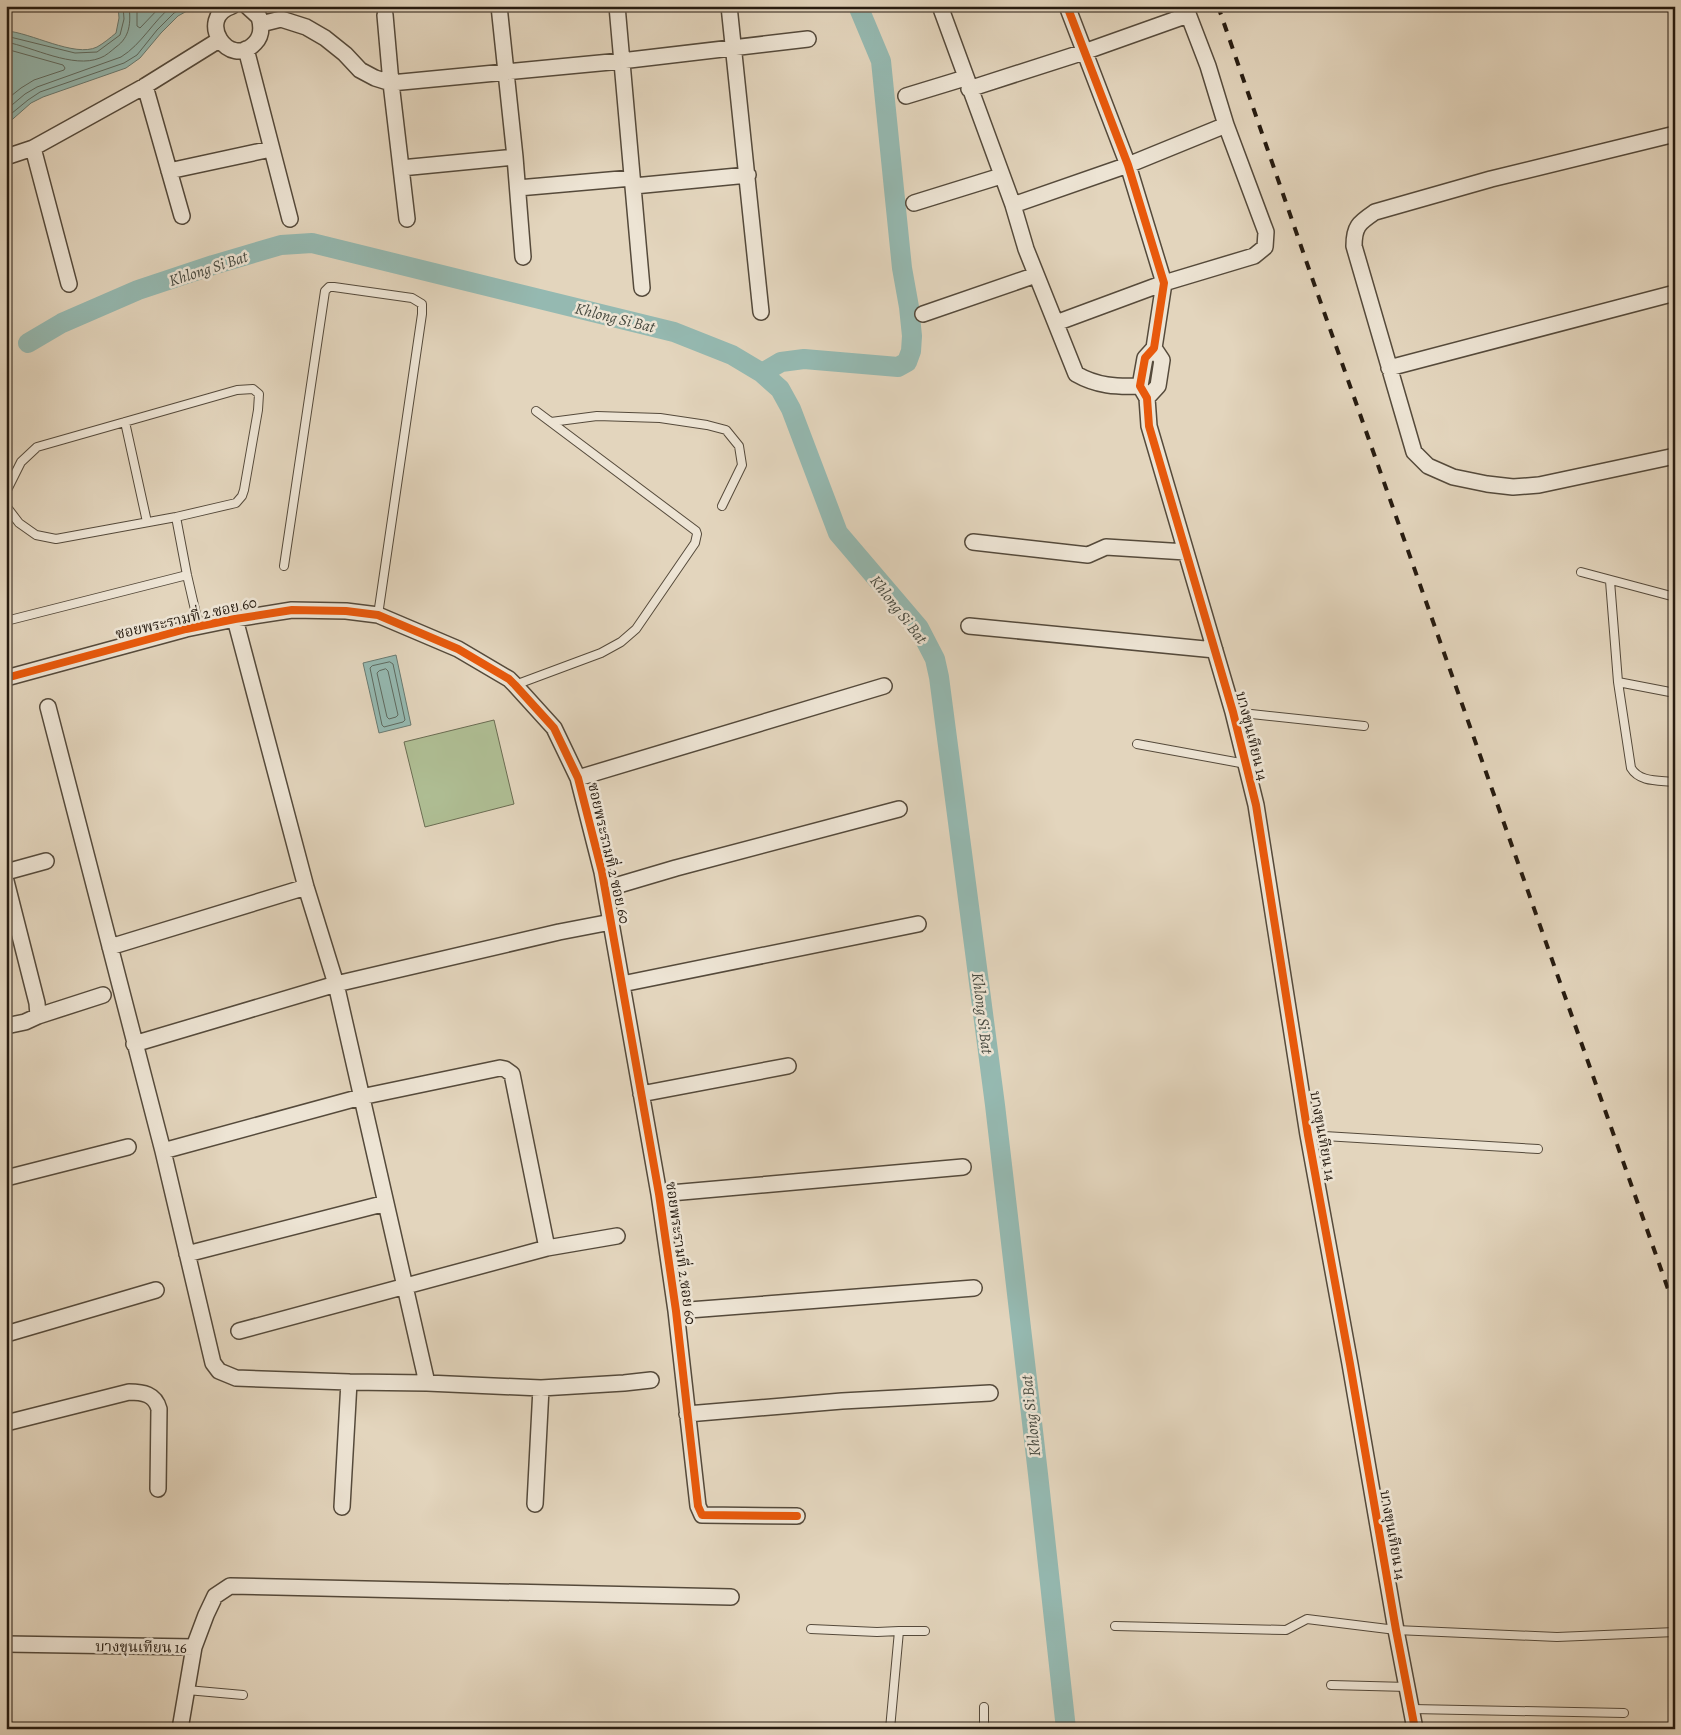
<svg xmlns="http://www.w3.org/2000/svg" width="1681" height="1735" font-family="Alegreya,'Noto Serif Thai',serif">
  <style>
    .green { fill: #afbe94; stroke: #6a6c52 }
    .water { fill: #95b9b1; stroke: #697a71 }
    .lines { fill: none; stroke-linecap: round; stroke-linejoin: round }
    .shore { stroke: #5e6a60; stroke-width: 1 }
    .canal { stroke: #95b9b1; stroke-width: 20 }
    .lane-casing { stroke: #554a3b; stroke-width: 10 }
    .street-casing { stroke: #554a3b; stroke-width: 18 }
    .lane { stroke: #ede4d4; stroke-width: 8 }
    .street { stroke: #ede4d4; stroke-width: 15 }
    .rail { stroke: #261b10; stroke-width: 4; stroke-dasharray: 9 9; stroke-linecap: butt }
    .cycleway-casing { stroke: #ede4d4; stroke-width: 11 }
    .cycleway { stroke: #e8590c; stroke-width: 8 }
    .labels { text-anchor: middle; stroke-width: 5; stroke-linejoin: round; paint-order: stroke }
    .street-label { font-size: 15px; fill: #261b10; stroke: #ede4d4 }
    .water-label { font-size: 16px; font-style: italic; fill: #474a40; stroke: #ede4d4 }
  </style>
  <rect width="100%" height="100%" fill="#e3d5bd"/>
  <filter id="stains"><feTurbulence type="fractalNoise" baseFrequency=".004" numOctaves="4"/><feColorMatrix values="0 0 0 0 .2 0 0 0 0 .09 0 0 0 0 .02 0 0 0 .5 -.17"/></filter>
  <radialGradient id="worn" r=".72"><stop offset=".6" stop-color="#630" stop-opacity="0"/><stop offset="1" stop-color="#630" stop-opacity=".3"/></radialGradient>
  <path class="green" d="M 494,720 L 514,804 L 425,827 L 404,742 Z"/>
  <path class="water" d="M 118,6 L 196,6 L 178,16 L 161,33 L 140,58 L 126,68 L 43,97 L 31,103 L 6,125 L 6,31 C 30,32 75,58 97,47 C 104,43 110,38 116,33 L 119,18 Z
    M 396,655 L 411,725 L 379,733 L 363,663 Z"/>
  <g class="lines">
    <path class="shore" d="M 137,6 L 137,26 L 140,28 L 161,6
      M 6,36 L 75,53 L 97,52 L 120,35 L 124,19 L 123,6
      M 6,42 C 33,47 73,69 100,58 C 106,56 111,51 116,47 C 130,37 131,23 129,6
      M 6,49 L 63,65 L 65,68 L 64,70 L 34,80 L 21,88 L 6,100
      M 6,110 L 25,94 L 37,87 L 121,57 C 142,44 153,21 172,6
      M 6,118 L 28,100 L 40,92 L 124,63 L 137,55 L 157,30 L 174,13 L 186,6
      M 390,662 L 393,664 L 405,720 L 403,722 L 384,727 L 382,725 L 370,668 L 372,666 Z
      M 386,669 L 388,671 L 398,715 L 396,717 L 389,719 L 387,717 L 377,673 L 379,671 Z"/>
    <path class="canal" d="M 28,343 L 62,323 L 138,290 L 213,265 L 281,245 L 312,243 L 674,332 L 732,355 L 762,373 L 780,389 L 791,409 L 838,533 L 919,628 L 935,659 L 939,677 L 995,1105 L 1038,1474 L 1066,1729
      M 762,373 L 781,362 L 804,359 L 898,367 L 907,362 L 911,351 L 912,336 L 909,307 L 902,268 L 881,61 L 858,6"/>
    <g class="lane-casing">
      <path id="lane" d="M 125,422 L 147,522
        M 551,422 L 597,416 L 660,418 L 707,425 L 726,430 L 739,446 L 742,465 L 722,506
        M 6,492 L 21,462 L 37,447 L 237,390 L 253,389 L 259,394 L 258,410 L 244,490 L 242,496 L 236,503 L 176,517 L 56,539 L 36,535 L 19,523 L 6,506
        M 176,517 L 187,575 L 199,627
        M 284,566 L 325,291 L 329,287 L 334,287 L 412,298 L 422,304 L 422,314 L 378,615
        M 1581,572 L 1675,597
        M 1610,581 L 1618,682 L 1675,693
        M 6,621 L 187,575
        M 1618,682 L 1631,768 C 1640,783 1660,780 1675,782
        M 515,685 L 601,653 L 621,642 L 636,629 L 695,543 L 697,534 L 696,531 L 536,411
        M 1233,712 L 1364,726
        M 1137,744 L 1246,764
        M 1308,1135 L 1538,1149
        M 1115,1626 L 1286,1630 L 1307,1619 L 1396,1630 L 1557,1637 L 1675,1632
        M 811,1629 L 877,1632 L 899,1631 L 890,1729
        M 899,1631 L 925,1631
        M 1331,1685 L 1408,1687
        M 187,1690 L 243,1695
        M 1412,1709 L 1624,1713
        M 984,1729 L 984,1707"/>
    </g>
    <g class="street-casing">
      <path id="street" d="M 232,6 C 195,18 229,71 255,43 C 262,36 262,27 259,17 L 247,6
        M 499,6 L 515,157 L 523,257
        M 617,6 L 642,288
        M 729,6 L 761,312
        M 940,6 L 1013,205 L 1026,249 L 1076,374 C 1097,386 1116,387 1140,386
        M 1067,6 L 1128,165 L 1164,283 L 1154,348 L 1145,358 L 1140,386 L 1147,398 L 1149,426 L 1233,712 L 1256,805 L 1308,1135 L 1350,1364 L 1396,1630 L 1415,1729
        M 385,15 L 391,83 L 407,219
        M 261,24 L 281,19 L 306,27 L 325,38 L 345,54 L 360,70 L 375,78 L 391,83 L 621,61 L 808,39
        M 246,49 L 290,219
        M 145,86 L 182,216
        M 969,89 L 1084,52 L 1188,15
        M 906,96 L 965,78
        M 1675,134 L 1491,179 L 1375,212 C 1359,223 1354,226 1354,246 L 1414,452 L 1428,466 L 1453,477 L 1487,484 L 1513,487 L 1539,485 L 1675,456
        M 33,148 L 69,284
        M 6,157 L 33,148 L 145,86 L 219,40
        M 401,168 L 515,157
        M 169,171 L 271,149
        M 634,186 L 748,175
        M 518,188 L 632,178
        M 914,203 L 1001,176
        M 1013,205 L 1128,165 L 1226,125
        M 923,314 L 1036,275
        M 1056,323 L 1164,283 L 1254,256 L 1265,247 L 1266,232 L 1226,125 L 1208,66 L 1185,6
        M 1389,368 L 1675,293
        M 1147,398 L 1158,386 L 1162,360 L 1154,348
        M 973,542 L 1088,555 L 1106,547 L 1186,552
        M 235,619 L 306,887 L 336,984 L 427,1383
        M 969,626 L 1215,650
        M 6,678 L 186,629 L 235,619 L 292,610 L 346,611 L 378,615 L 458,649 L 509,679 L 515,685 L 554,728 L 578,778 L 602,872 L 659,1194 L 676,1311 L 698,1506 L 702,1515 L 797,1516
        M 48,707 L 163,1151 L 213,1363 L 219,1371 L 236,1378 L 349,1382 L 427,1383 L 541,1388 L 624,1383 L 651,1380
        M 578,778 L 884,686
        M 6,872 L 46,861
        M 6,881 L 37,1003 L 38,1016 L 25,1022 L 6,1026
        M 605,889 L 676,868 L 899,809
        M 110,947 L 306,887
        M 622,984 L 918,924
        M 38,1016 L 103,995
        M 134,1044 L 336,984 L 559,932 L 611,922
        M 641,1094 L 788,1066
        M 163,1151 L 361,1097 L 500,1068 L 505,1069 L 512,1074 L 547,1248
        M 6,1178 L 128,1147
        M 659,1194 L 963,1167
        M 187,1254 L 386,1203
        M 676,1311 L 974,1288
        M 239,1331 L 547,1248 L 617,1236
        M 6,1334 L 156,1290
        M 687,1414 L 842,1401 L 990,1393
        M 6,1423 L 129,1392 C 143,1392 155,1394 159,1409 L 158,1489
        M 535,1504 L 541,1388
        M 342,1507 L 349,1382
        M 6,1644 L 194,1647
        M 180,1729 L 194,1647 L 206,1615 L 215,1596 L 230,1586 L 731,1597"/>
    </g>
    <use href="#lane" class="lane"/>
    <use href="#street" class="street"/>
    <path class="rail" d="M 1218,6 L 1311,275 L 1675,1309"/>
    <g class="cycleway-casing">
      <path id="cycleway" d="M 1067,6 L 1128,165 L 1164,283 L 1154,348 L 1145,358 L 1140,386 L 1147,398 L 1149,426 L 1233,712 L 1256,805 L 1308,1135 L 1350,1364 L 1396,1630 L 1415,1729
        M 6,678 L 186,629 L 235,619 L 292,610 L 346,611 L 378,615 L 458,649 L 509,679 L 515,685 L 554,728 L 578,778 L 602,872 L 659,1194 L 676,1311 L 698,1506 L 702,1515 L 797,1516"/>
    </g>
    <use href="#cycleway" class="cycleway"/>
  </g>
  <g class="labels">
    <g class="street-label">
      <text transform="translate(186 618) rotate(-13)" y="5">ซอยพระรามที่ 2 ซอย 60</text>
      <text transform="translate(1252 736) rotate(76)" y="5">บางขุนเทียน 14</text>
      <text transform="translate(609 853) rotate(77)" y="5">ซอยพระรามที่ 2 ซอย 60</text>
      <text transform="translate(1323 1136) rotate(80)" y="5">บางขุนเทียน 14</text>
      <text transform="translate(681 1253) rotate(82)" y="5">ซอยพระรามที่ 2 ซอย 60</text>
      <text transform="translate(1393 1535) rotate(80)" y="5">บางขุนเทียน 14</text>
      <text transform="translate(141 1647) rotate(1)" y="5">บางขุนเทียน 16</text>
    </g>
    <g class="water-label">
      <text transform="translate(208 268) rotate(-18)" y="6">Khlong Si Bat</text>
      <text transform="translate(615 317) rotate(14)" y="6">Khlong Si Bat</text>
      <text transform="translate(899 609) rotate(52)" y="6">Khlong Si Bat</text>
      <text transform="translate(983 1013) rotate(83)" y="6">Khlong Si Bat</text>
      <text transform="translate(1030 1416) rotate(-96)" y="6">Khlong Si Bat</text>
    </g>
  </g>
  <rect width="1681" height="1735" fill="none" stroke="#e3d5bd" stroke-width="25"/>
  <rect x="8" y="8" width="1666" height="1720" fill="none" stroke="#261b10" stroke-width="2.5"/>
  <rect x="12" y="12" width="1656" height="1710" fill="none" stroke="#261b10"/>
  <rect width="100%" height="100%" filter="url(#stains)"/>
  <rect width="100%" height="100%" fill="url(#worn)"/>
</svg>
